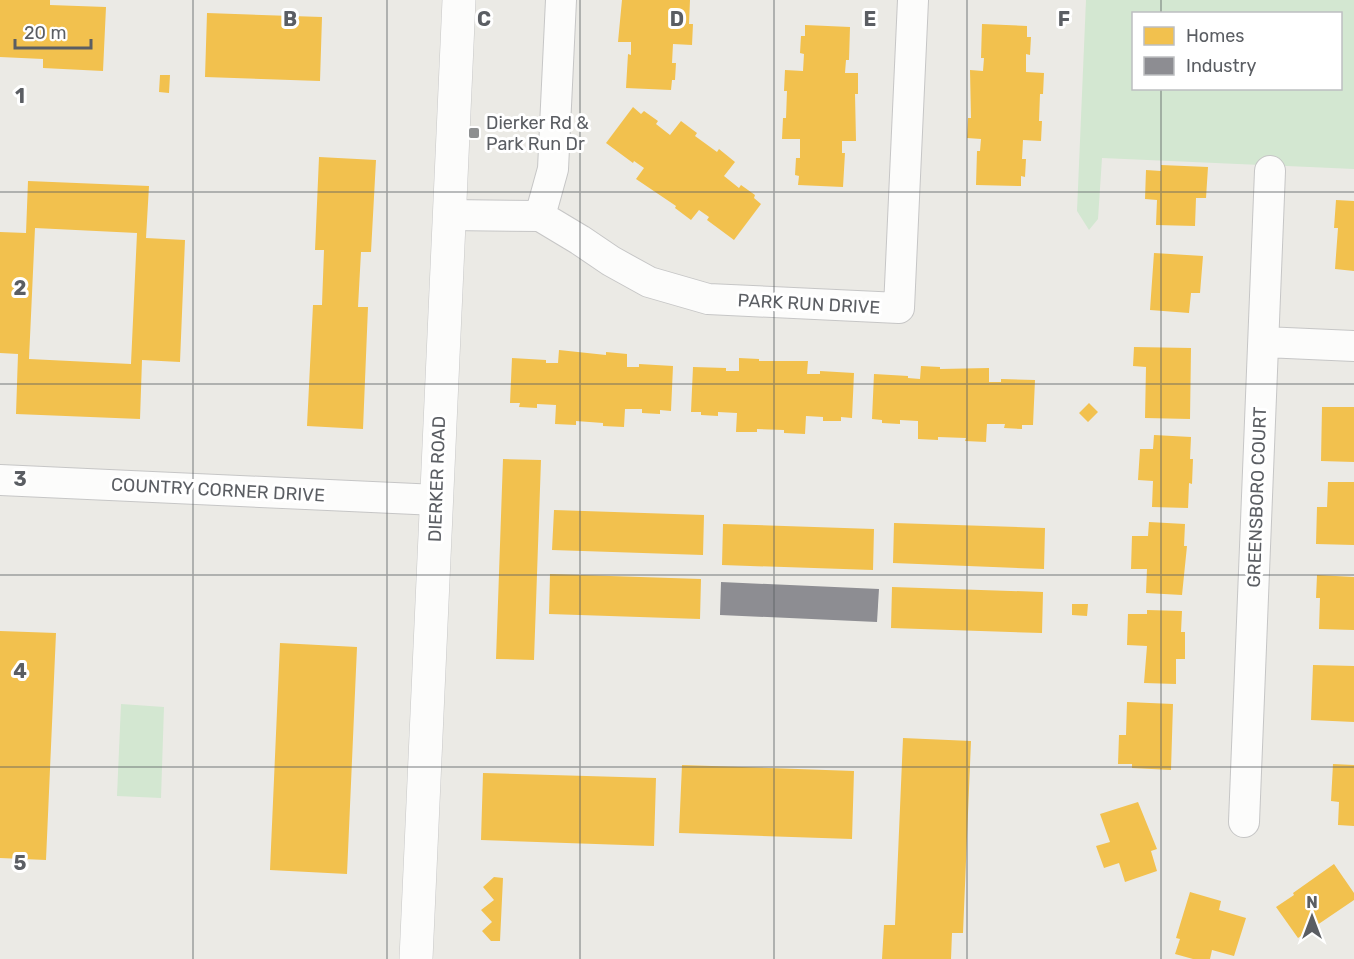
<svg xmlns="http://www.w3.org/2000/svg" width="1354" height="959" font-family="Rubik,sans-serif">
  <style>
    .green { fill: #d3e7d1; fill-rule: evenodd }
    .homes { fill: #f2c14e; fill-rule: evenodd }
    .industry { fill: #8d8d92 }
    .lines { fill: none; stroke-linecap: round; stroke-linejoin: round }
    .street-casing { stroke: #c6c6c6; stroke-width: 32 }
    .secondary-casing { stroke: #c7c7c7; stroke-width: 34 }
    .street { stroke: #fcfcfb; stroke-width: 30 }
    .secondary { stroke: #fcfcfb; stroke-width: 33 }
    .grid { fill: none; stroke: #5b5e63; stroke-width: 1.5; stroke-opacity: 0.55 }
    .poi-dot { fill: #8d8f90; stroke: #fff; stroke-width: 2 }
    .labels { text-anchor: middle; stroke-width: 6; stroke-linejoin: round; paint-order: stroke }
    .poi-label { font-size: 18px; fill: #5b5e63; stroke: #fff; text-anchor: start }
    .street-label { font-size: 18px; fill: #5b5e63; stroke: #fff }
    .grid-label { font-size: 20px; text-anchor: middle; font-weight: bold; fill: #5b5e63; stroke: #fff; stroke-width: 6; stroke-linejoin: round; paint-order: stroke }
  </style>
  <rect width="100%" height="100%" fill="#ebeae5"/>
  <path class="green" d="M 1086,0 L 1354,0 L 1354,169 L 1102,158 L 1098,219 L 1089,230 L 1077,211 ZM 1134,14 L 1340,14 L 1340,88 L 1134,88 Z
    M 121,704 L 164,707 L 161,798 L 117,796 Z"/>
  <path class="homes" d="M 0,0 L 50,0 L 50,5 L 106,7 L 103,71 L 43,68 L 43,59 L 0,57 Z
    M 622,0 L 690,0 L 689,24 L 693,24 L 692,45 L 673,44 L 672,63 L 676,63 L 675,80 L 672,80 L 671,90 L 626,88 L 628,54 L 631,55 L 631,42 L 618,42 Z
    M 207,13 L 322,17 L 320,81 L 205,77 Z
    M 982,24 L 1027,26 L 1027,37 L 1031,37 L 1030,55 L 1026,54 L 1026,72 L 1044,73 L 1043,94 L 1040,94 L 1039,121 L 1042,121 L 1041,141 L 1023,140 L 1022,159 L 1026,159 L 1025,177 L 1021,176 L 1021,186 L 976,185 L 977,151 L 980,151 L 981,139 L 967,138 L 968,118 L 971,118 L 970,70 L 983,71 L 984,58 L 981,58 Z
    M 805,25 L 850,27 L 849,60 L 846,60 L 845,73 L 858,73 L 858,94 L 855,94 L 856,141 L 842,141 L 842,153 L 845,153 L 843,187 L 798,185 L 799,176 L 795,175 L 796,158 L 800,158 L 800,139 L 782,139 L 783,118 L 786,118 L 787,91 L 784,91 L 785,70 L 803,71 L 804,54 L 800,53 L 801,36 L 805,36 Z
    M 160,75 L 170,75 L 169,93 L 159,92 Z
    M 633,107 L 641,114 L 644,111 L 658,121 L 656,124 L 670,135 L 681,121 L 697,133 L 695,136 L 717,152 L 719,149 L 735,162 L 724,176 L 739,188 L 741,185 L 755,195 L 754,198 L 761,204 L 734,240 L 707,220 L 709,217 L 699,210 L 691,220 L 675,208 L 676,206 L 636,179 L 644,168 L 634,161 L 633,163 L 606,143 Z
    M 319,157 L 376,160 L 371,252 L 361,252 L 358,307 L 368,307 L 363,429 L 307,426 L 313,305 L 322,305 L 324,250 L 315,250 Z
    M 1161,165 L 1208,167 L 1206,198 L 1196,198 L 1195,226 L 1156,225 L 1157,200 L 1145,199 L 1146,170 L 1161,171 Z
    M 28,181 L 149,186 L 146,238 L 185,240 L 180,362 L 142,360 L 140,419 L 16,414 L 18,354 L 0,353 L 0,232 L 26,233 ZM 35,228 L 137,233 L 131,364 L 29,359 Z
    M 1336,200 L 1354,201 L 1354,271 L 1335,269 L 1338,228 L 1334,228 Z
    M 1154,253 L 1203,256 L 1200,293 L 1191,293 L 1189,313 L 1150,310 Z
    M 1134,347 L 1191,348 L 1190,419 L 1145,418 L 1146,367 L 1133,366 Z
    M 559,350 L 606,355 L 606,352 L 627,354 L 627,367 L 639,367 L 639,364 L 673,366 L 671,411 L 660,410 L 660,414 L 642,413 L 642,409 L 625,409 L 624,427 L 603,426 L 603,423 L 576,421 L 576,425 L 555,424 L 556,405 L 537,404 L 537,408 L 519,407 L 520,403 L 510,403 L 512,358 L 546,360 L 546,363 L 558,363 Z
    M 739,358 L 759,359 L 759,361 L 808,361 L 807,374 L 820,374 L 820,371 L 854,373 L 852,418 L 841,417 L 841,421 L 823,421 L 823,417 L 806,416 L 805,434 L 784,433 L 784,430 L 757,429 L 757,432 L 736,432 L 737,413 L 718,412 L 718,416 L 701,415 L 701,412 L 691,412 L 693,367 L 726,368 L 726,371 L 739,371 Z
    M 921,366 L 940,367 L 940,369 L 989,368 L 989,382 L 1001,382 L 1001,379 L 1035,380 L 1033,425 L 1022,425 L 1022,429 L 1004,428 L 1005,424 L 987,424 L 986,442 L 965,441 L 966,438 L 938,437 L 938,440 L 918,439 L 918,421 L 900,420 L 900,424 L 882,423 L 882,420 L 872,419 L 874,374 L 908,376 L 908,378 L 920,379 Z
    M 1089,403 L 1098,412 L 1088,422 L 1079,413 Z
    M 1322,407 L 1354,407 L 1354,462 L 1321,461 Z
    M 1154,435 L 1191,437 L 1190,459 L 1193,459 L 1192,484 L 1189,483 L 1188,508 L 1152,507 L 1153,481 L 1138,480 L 1140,449 L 1153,449 Z
    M 503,459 L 541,460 L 534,660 L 496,659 Z
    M 1328,482 L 1354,482 L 1354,545 L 1316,544 L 1317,507 L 1327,507 Z
    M 554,510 L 704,515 L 703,555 L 552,550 Z
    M 1149,522 L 1185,524 L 1184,546 L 1187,546 L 1182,595 L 1146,593 L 1147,569 L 1131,569 L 1132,536 L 1148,536 Z
    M 894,523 L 1045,528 L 1044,569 L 893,563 Z
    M 723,524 L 874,529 L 873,570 L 722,565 Z
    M 550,574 L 701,579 L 700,619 L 549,614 Z
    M 1317,575 L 1354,577 L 1354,630 L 1319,629 L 1320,598 L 1316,598 Z
    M 892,587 L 1043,592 L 1042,633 L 891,628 Z
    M 1072,604 L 1088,604 L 1087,616 L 1072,615 Z
    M 1147,610 L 1182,611 L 1181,632 L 1185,632 L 1185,659 L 1176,659 L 1176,684 L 1144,683 L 1147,646 L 1127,645 L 1128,614 L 1147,614 Z
    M 0,631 L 56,633 L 46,860 L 0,858 Z
    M 280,643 L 357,647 L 347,874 L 270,870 Z
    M 1313,665 L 1354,666 L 1354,722 L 1311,720 Z
    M 1127,702 L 1173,704 L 1171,770 L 1132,768 L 1132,764 L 1118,764 L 1119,735 L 1126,735 Z
    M 903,738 L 971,741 L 963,933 L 952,933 L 951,959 L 882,959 L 884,925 L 895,925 Z
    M 1333,764 L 1354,765 L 1354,826 L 1338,825 L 1339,802 L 1331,801 Z
    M 682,765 L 854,771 L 852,839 L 679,833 Z
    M 483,773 L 656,778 L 654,846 L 481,840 Z
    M 1138,802 L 1157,849 L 1151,851 L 1157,871 L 1125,882 L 1119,863 L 1104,868 L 1096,846 L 1110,842 L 1100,814 Z
    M 1334,864 L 1354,893 L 1354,900 L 1298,938 L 1276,907 L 1294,895 L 1293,893 Z
    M 494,877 L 503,878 L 500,941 L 491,941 L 482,931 L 492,922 L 481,910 L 494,900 L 483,887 Z
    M 1190,892 L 1221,901 L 1219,910 L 1246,918 L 1234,956 L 1212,950 L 1210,959 L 1193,959 L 1175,954 L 1180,939 L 1176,938 Z"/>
  <path class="industry" d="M 721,582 L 879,589 L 877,622 L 720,615 Z"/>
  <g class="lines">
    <g class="street-casing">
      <path id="street" d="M 449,215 L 540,216 L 580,240 L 611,261 L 649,282 L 708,299 L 899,308 L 913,0
        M 540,216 L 553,169 L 561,0
        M 1265,342 L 1354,346
        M 0,480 L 437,500
        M 1244,822 L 1270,171"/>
    </g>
    <g class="secondary-casing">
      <path id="secondary" d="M 416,959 L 459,0"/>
    </g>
    <use href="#street" class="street"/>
    <use href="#secondary" class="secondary"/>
  </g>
  <path class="grid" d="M 193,0 L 193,959M 387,0 L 387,959M 580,0 L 580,959M 774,0 L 774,959M 967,0 L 967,959M 1161,0 L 1161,14M 1161,88 L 1161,959M 0,192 L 1354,192M 0,384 L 1354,384M 0,575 L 1354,575M 0,767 L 1354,767"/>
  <rect class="poi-dot" x="468" y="127" width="12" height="12" rx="3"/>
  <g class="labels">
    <g class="poi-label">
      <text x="486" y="129">Dierker Rd &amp;<tspan x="486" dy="21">Park Run Dr</tspan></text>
    </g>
    <g class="street-label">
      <text transform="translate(809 304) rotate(3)" y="6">PARK RUN DRIVE</text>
      <text transform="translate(437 479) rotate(-88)" y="6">DIERKER ROAD</text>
      <text transform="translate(218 490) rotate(3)" y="6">COUNTRY CORNER DRIVE</text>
      <text transform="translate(1257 497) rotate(-88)" y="6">GREENSBORO COURT</text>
    </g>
  </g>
  <g class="grid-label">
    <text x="290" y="26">B</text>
    <text x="484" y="26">C</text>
    <text x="677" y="26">D</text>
    <text x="870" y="26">E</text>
    <text x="1064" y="26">F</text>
    <text x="20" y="103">1</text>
    <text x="20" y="295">2</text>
    <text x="20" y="486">3</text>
    <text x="20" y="678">4</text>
    <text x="20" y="870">5</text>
  </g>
  <rect x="1132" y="12" width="210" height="78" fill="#ffffff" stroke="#bdbfc1" stroke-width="1.5"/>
  <rect x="1144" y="27" width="30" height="18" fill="#f2c14e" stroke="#bdbfc1" stroke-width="1.5"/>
  <text x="1186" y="42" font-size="18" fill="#5b5e63">Homes</text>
  <rect x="1144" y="57" width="30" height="18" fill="#8d8d92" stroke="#bdbfc1" stroke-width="1.5"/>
  <text x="1186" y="72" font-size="18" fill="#5b5e63">Industry</text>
  <g transform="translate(1312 917)" stroke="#ffffff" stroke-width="4.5" paint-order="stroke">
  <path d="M0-4.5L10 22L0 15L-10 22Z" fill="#5b5e63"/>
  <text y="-9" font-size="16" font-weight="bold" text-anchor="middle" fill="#5b5e63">N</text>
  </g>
  <path d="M15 39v9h76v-9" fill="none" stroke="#5b5e63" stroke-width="3"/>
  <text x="24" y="39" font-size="18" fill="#5b5e63" stroke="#ffffff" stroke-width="4.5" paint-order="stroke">20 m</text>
</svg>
